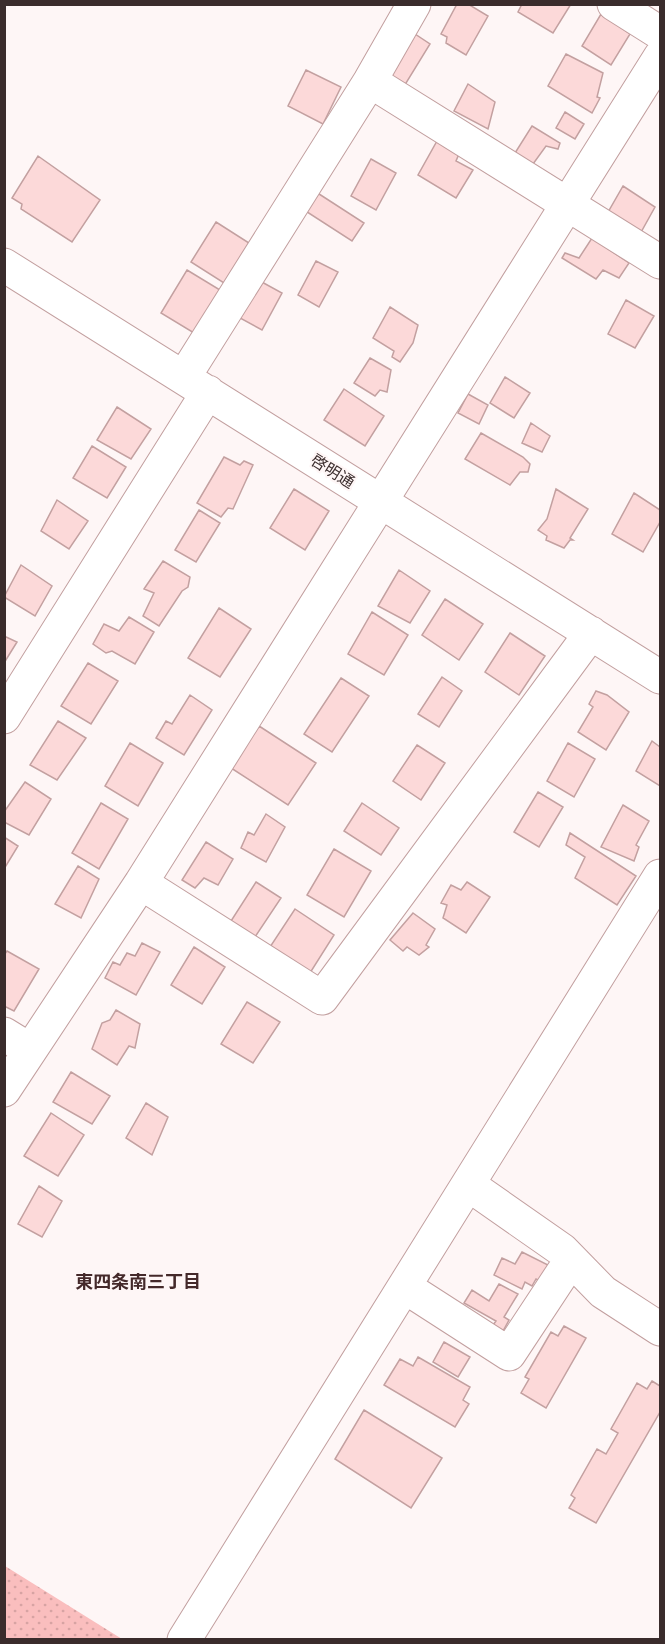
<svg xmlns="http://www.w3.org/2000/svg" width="665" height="1644" font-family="Merriweather,'Noto Sans JP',serif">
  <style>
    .grass { fill: url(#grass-dots) }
    .building { fill: #fcd9d9; stroke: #c3a0a0; stroke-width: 1.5 }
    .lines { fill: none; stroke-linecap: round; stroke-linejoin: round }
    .minor-casing { stroke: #c29f9f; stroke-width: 35 }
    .minor { stroke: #fff; stroke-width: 33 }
    .labels { text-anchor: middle; stroke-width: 4.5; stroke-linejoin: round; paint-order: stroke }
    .street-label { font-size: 16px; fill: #3a2c2c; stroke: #fef6f6 }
    .neighbourhood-label { font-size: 18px; font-weight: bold; fill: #44292a; stroke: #fef6f6 }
  </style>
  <defs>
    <pattern id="grass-dots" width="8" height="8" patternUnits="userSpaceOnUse" patternTransform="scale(1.5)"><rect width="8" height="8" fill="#fabebe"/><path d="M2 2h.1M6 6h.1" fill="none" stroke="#d7a3a3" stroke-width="1.8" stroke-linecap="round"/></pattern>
  </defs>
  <rect width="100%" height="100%" fill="#fef6f6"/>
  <path class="grass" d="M 5,1566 L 122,1639 L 5,1639 Z"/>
  <path class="building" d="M 457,4 L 468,4 L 488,16 L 466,55 L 446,43 L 447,37 L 441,34 Z
    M 522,4 L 571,4 L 553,33 L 518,12 Z
    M 601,14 L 630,34 L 611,65 L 582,46 Z
    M 412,32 L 430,44 L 403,88 L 387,77 Z
    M 566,54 L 603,73 L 597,97 L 600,98 L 592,113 L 548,86 Z
    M 306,70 L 341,87 L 323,124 L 288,106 Z
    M 468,84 L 495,102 L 488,129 L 454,111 Z
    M 565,112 L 584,124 L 575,139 L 556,128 Z
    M 532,126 L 560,143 L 558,149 L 546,146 L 533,164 L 515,153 Z
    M 437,141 L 459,154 L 456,161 L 473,170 L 456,198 L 418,175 Z
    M 38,156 L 100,200 L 72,242 L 21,209 L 22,204 L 12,198 Z
    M 371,159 L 396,173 L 376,210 L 351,196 Z
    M 623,186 L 655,207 L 640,234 L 607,214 Z
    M 316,192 L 364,223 L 352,241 L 304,210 Z
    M 216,222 L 249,243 L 224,283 L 191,262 Z
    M 592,238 L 629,263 L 619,278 L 603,270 L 596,279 L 562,258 L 565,253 L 579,258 Z
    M 316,261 L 338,272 L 319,307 L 298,295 Z
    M 187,270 L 220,290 L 194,333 L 161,313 Z
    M 260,281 L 282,293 L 262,330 L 240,318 Z
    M 626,300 L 654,316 L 635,348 L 608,334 Z
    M 390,307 L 418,325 L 413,343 L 400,362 L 392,357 L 394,351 L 373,338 Z
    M 370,358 L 391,370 L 387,392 L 380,390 L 375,396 L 354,383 Z
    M 505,377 L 530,393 L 514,418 L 490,403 Z
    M 344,389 L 384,416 L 365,446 L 324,420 Z
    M 468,394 L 488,405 L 479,424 L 458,413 Z
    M 117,407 L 151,429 L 131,459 L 97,440 Z
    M 531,423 L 550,436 L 542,452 L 522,443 Z
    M 481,433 L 523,457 L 530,464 L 528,472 L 520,472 L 510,485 L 465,459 Z
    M 92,446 L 126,467 L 107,498 L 73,478 Z
    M 224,457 L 240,465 L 244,461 L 253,465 L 233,509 L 228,508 L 221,517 L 197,503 Z
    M 294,489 L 329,511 L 305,550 L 270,528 Z
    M 556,489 L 588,509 L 570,538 L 573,540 L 570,540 L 564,548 L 546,540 L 547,536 L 538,530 L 547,519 Z
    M 634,493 L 660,510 L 660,522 L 643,552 L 612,534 Z
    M 57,500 L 88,521 L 69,549 L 41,531 Z
    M 199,510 L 220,523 L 196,562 L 175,550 Z
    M 163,561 L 190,577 L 188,587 L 182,591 L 159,626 L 143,616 L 154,593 L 144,589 Z
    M 21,565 L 52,586 L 35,616 L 4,597 Z
    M 399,570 L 430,591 L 410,623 L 378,606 Z
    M 445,599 L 483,624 L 459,660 L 422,635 Z
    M 219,608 L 251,629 L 220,677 L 188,658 Z
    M 372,612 L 408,635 L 384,675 L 348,654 Z
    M 129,617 L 154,632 L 135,664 L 112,651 L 106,653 L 93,644 L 104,624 L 119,631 Z
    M 510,633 L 545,656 L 519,695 L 485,672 Z
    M 4,636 L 17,642 L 4,663 Z
    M 88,663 L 118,681 L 91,724 L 61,706 Z
    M 442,677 L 462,691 L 439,727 L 418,714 Z
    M 341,678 L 369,696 L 332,752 L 304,734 Z
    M 596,691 L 607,695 L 629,712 L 606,750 L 578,732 L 593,707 L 589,704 Z
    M 190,695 L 212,710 L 184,755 L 156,738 L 166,721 L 172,724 Z
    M 58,721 L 86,738 L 57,780 L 30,765 Z
    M 259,726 L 316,763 L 288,805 L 231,768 Z
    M 652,741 L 660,747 L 660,786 L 636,771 Z
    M 130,743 L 163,763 L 138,806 L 105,786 Z
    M 568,743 L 595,759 L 574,797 L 547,781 Z
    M 417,745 L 445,763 L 421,800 L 393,781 Z
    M 25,782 L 51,799 L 29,835 L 4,822 L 4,812 Z
    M 538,792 L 563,807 L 539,847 L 514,832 Z
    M 101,803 L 128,819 L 99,869 L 72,853 Z
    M 362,803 L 399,828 L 381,855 L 344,831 Z
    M 623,805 L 649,821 L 636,845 L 639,847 L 634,861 L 601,847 Z
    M 266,814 L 285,827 L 266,862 L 241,848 L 248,832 L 254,835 Z
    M 570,833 L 636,876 L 617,905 L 575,878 L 585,857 L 566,845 Z
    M 4,837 L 18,846 L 4,869 Z
    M 206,842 L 233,859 L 218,885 L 204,878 L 195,888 L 182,880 Z
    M 334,849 L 371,871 L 344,917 L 307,895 Z
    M 78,866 L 99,879 L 81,918 L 55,904 Z
    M 256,882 L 281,898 L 255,937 L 231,921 Z
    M 467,882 L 490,897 L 466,933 L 443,918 L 447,905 L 441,903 L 451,885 L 461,890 Z
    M 295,909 L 334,935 L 310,973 L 270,947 Z
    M 413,913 L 435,929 L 426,945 L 429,947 L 419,955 L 407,947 L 403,951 L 390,940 Z
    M 142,943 L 160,952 L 136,995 L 105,978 L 113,962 L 120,965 L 127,953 L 135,956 Z
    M 194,947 L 225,967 L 202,1004 L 171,985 Z
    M 7,951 L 39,969 L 14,1011 L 4,1006 L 4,955 Z
    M 247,1002 L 280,1022 L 253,1063 L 221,1044 Z
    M 116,1010 L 140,1024 L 135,1048 L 129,1046 L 117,1065 L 92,1049 L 102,1023 L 110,1020 Z
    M 71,1072 L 110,1096 L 92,1124 L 53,1102 Z
    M 146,1103 L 168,1117 L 152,1155 L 126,1138 Z
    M 51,1113 L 84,1135 L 58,1176 L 24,1156 Z
    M 39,1186 L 62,1201 L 42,1237 L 18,1224 Z
    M 522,1252 L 548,1265 L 540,1281 L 536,1279 L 532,1286 L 525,1282 L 522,1289 L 494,1275 L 502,1258 L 515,1264 Z
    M 499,1284 L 518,1294 L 504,1317 L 509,1320 L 503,1331 L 493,1325 L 496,1321 L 464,1303 L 472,1290 L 489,1301 Z
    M 564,1326 L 586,1338 L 546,1408 L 521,1393 L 529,1379 L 525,1377 L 551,1332 L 558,1336 Z
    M 444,1342 L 470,1357 L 458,1377 L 433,1362 Z
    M 418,1357 L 470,1387 L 463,1400 L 469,1404 L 455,1427 L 384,1385 L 400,1359 L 413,1366 Z
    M 652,1381 L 660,1386 L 660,1412 L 596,1523 L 569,1508 L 575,1498 L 571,1495 L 597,1449 L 606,1454 L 618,1433 L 611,1429 L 637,1383 L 647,1389 Z
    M 364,1410 L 442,1458 L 411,1508 L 335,1459 Z"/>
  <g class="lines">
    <g class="minor-casing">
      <path id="minor" d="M 614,4 L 660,33
        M 370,81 L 660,262
        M 4,265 L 660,677
        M 184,377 L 370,81 L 414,4
        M 4,717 L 208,392
        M 141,883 L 322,998 L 591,633
        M 4,1034 L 30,1050
        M 4,1090 L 141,883 L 660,57
        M 469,1185 L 562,1250 L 603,1292 L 660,1329
        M 405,1287 L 509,1354 L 571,1260
        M 184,1640 L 660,876"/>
    </g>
    <use href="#minor" class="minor"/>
  </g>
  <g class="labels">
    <g class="street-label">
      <text transform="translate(333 471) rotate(32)" y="6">啓明通</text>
    </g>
    <g class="neighbourhood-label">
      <text x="138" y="1288">東四条南三丁目</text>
    </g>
  </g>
  <rect width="665" height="1644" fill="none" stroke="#3a2c2c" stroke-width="12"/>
</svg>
